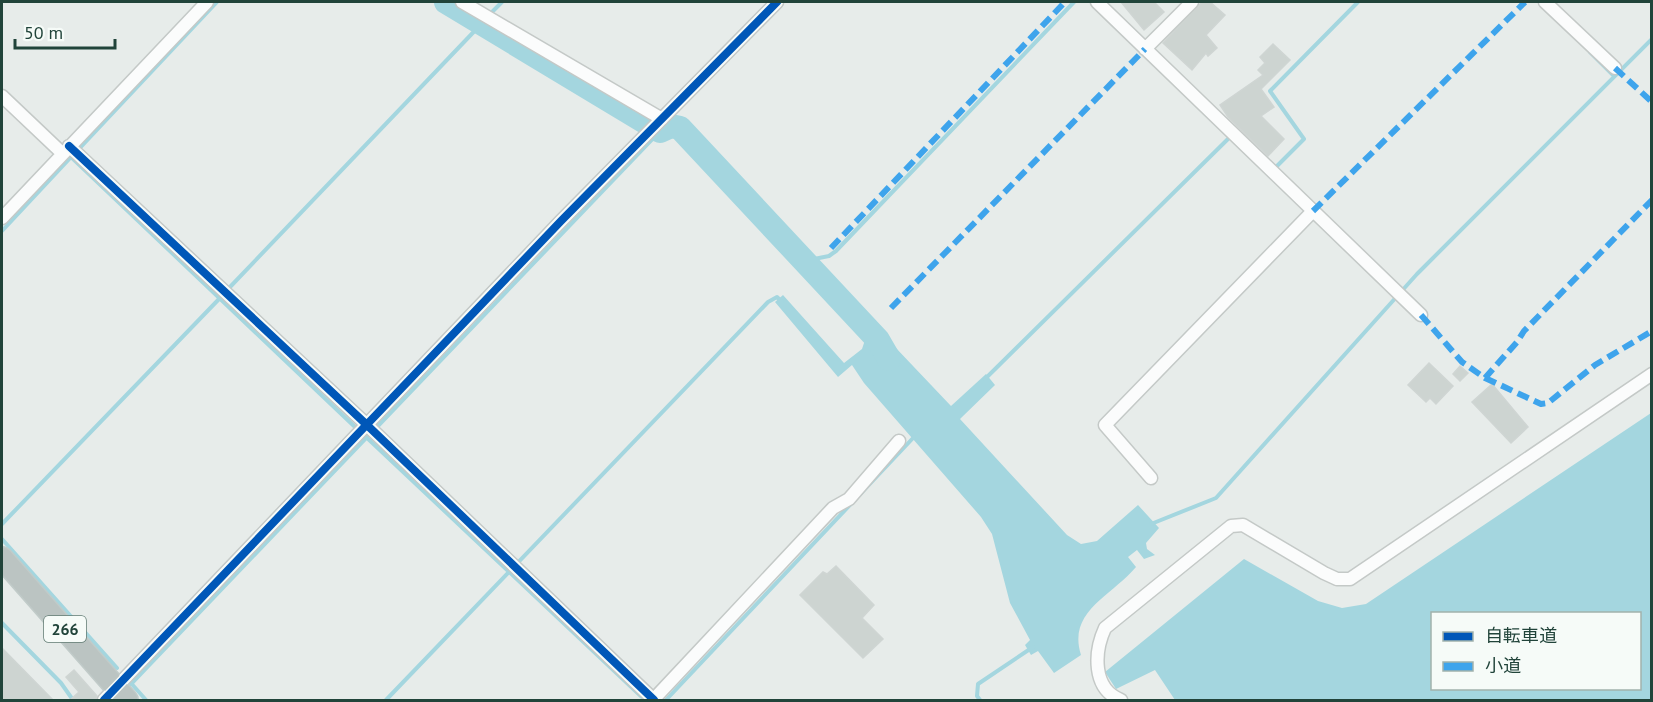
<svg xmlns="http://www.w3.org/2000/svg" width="1653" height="702" font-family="'PT Sans','Noto Sans JP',sans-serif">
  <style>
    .water { fill: #a4d6df; fill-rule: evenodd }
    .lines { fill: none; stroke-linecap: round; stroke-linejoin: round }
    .stream { stroke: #a4d6df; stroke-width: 4 }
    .river { stroke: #a4d6df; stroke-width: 24 }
    .building { fill: #cdd4d1; stroke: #cfd5d3; stroke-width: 1.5 }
    .street-casing { stroke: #c4c9c7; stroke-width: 15 }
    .highway-casing { stroke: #c1cbc9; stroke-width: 24 }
    .street { stroke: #fbfcfc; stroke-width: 12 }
    .highway { stroke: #bbc4c2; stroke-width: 21 }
    .quiet { stroke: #3ea4ec; stroke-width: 6; stroke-dasharray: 12 6; stroke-linecap: butt }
    .cycleway-casing { stroke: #f6fbf8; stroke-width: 11 }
    .cycleway { stroke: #0057b8; stroke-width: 8 }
    .labels { text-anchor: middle; stroke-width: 6; stroke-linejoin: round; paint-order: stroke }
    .shield { fill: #f6fbf8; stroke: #617b73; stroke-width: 1.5 }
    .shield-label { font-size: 16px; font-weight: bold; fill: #21443a }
  </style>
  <rect width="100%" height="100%" fill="#e7ecea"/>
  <path class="water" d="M 783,295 L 844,363 L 862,349 L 866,337 L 876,327 L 951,406 L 986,374 L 995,385 L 960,419 L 1067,535 L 1081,544 L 1097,541 L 1138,505 L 1159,528 L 1146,543 L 1147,549 L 1155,555 L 1144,559 L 1137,550 L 1128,557 L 1136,567 C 1112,596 1067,611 1081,655 L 1054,673 L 1038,651 L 1031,655 L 1025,645 L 1030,640 L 1010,603 L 992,534 L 981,517 L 864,383 L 852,365 L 838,377 L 775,302 Z
    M 1651,413 L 1651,700 L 1175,700 L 1155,670 L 1116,689 L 1105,672 L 1244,559 L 1318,601 L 1342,608 L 1366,604 ZM 1432,614 L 1640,614 L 1640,688 L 1432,688 Z"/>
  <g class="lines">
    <path class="stream" d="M 493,11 L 502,2
      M 1590,52 L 1614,76
      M 78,150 L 217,2
      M 71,157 L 355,427
      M 1274,169 L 1304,139 L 1270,91 L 1358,2
      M 2,231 L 73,155
      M 804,261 L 829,256 L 836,251 L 1074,2
      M 230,287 L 486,19
      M 985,379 L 1230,137 L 1232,139
      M 376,428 L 660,131
      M 365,436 L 645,700
      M 2,524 L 220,298
      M 1151,524 L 1216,498 L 1417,274 L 1652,39
      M 2,539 L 117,668
      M 2,623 L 61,683 L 73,700
      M 130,682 L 146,700
      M 131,684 L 367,437
      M 386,700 L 768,302 L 777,297 L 782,302
      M 666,700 L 914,437
      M 980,700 L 977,696 L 978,684 L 1033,647"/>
    <path class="river" d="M 446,2 L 660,131 L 671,126 L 680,128 L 878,340 L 889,359"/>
  </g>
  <path class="building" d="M 1121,2 L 1154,2 L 1164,12 L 1144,30 Z
    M 1202,2 L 1210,2 L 1225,15 L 1206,35 L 1217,48 L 1208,56 L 1206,53 L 1192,70 L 1163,43 Z
    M 1273,44 L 1290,60 L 1261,89 L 1274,107 L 1261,116 L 1284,139 L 1268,156 L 1228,117 L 1220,105 L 1263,75 L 1258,70 L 1265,63 L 1260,57 Z
    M 1429,363 L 1453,386 L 1436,404 L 1430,398 L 1426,402 L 1408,385 Z
    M 1460,366 L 1468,373 L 1460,381 L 1453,374 Z
    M 1492,384 L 1528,427 L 1511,443 L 1472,402 Z
    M 836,566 L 874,605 L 862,618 L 883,639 L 863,658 L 800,595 L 823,572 L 827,574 Z
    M 2,648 L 53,700 L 2,700 Z
    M 74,670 L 97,696 L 96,700 L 70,700 L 79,692 L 66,677 Z"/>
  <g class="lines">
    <g class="street-casing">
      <path id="street" d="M 462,2 L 662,119
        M 1097,2 L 1421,315
        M 1545,2 L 1615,68
        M 1145,49 L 1192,2
        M 2,96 L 62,153
        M 69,146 L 367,425 L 654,700
        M 2,218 L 207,2
        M 1151,478 L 1105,425 L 1313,211
        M 104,700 L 561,221 L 777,2
        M 653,700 L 833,508 L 849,499 L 899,441
        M 1121,700 C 1092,689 1094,652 1105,628 L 1231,526 L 1243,525 L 1324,573 L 1337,579 L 1350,579 L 1652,374"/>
    </g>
    <g class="highway-casing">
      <path id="highway" d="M 2,558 L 127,700"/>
    </g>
    <use href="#street" class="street"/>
    <use href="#highway" class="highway"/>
    <path class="quiet" d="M 1615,68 L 1652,102
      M 1313,211 L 1525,2
      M 831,248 L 1065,2
      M 891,308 L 1145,49
      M 1421,315 L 1462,362 L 1485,378 L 1517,342 L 1524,331 L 1652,200
      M 1485,378 L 1541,404 L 1548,403 L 1595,365 L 1652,331"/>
    <g class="cycleway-casing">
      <path id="cycleway" d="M 69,146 L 367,425 L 654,700
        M 104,700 L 561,221 L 777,2"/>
    </g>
    <use href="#cycleway" class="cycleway"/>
  </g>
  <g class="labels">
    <rect class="shield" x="44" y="616" width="42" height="26" rx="4.5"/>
    <g class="shield-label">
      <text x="65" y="635">266</text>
    </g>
  </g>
  <rect width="1653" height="702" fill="none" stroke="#21443a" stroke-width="6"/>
  <rect x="1431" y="612" width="210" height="78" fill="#f6fbf8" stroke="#a1b2ac" stroke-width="1.5"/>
  <rect x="1443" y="632" width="30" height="9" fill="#0057b8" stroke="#a1b2ac" stroke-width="1.5"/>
  <text x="1485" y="642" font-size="18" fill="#21443a">自転車道</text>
  <rect x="1443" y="662" width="30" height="9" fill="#3ea4ec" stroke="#a1b2ac" stroke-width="1.5"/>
  <text x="1485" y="672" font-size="18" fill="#21443a">小道</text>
  <path d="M15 39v9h100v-9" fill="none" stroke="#21443a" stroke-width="3"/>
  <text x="24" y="39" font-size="18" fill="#21443a" stroke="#f6fbf8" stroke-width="4.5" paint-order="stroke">50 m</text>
</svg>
